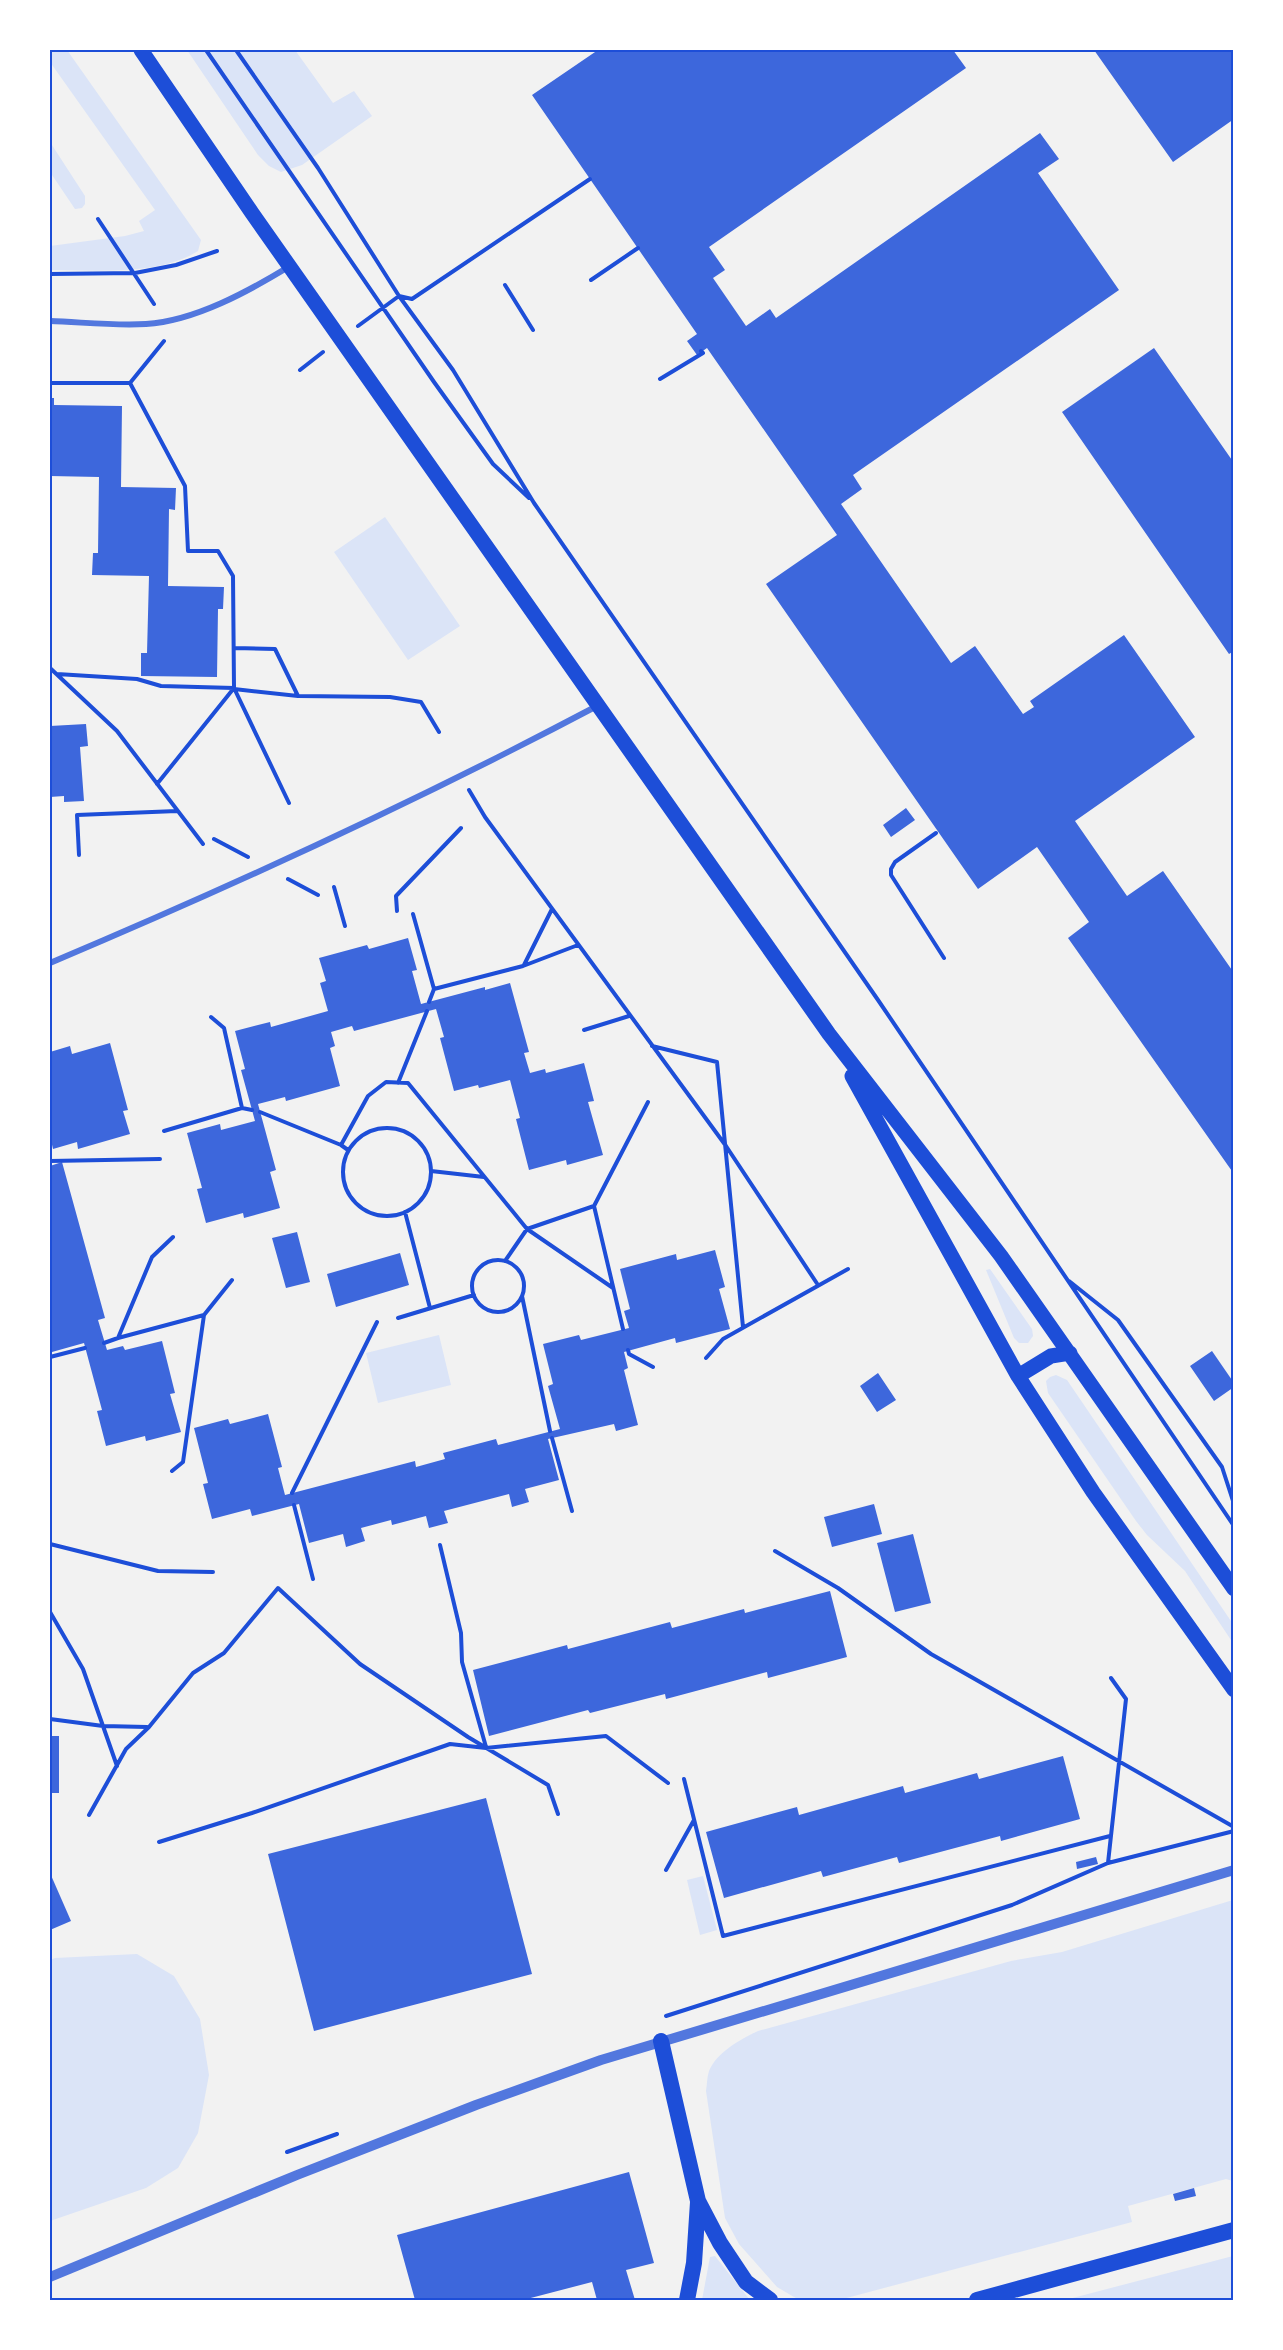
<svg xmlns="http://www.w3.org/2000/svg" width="1283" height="2350" font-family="'Fira Sans',sans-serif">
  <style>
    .green { fill: #dbe4f7 }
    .building { fill: #3d67dc }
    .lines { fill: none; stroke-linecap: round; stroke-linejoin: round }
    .path { stroke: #1d4ed8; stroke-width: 4 }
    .minor { stroke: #5277de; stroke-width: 6 }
    .tertiary { stroke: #5277de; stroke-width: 10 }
    .primary { stroke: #1d4ed8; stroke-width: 15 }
    .trunk { stroke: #1d4ed8; stroke-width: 16 }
    .neatline { fill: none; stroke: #1d4ed8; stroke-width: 2 }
  </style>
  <rect width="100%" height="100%" fill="#f2f2f2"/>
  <path class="green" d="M 50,50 L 67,50 L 201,240 L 198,251 C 159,276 94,270 50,270 L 50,246 L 125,236 L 144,231 L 139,221 L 155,210 L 50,62 Z
    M 187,50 L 295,50 L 333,103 L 354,91 L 372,116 L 302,165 L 281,172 L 269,166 L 258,155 Z
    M 50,142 L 85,196 L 85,204 L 82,208 L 75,209 L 50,172 Z
    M 385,517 L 460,626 L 408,660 L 334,552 Z
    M 990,1269 L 1032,1329 L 1033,1336 L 1028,1343 L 1019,1343 L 1014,1338 L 986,1270 Z
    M 439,1335 L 451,1385 L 378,1403 L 366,1353 Z
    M 1056,1375 L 1067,1380 L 1233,1624 L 1233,1643 L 1185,1571 L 1147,1535 L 1136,1521 L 1048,1393 L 1046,1381 L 1050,1377 Z
    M 703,1876 L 717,1930 L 700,1935 L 687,1880 Z
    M 1233,1900 L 1233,2181 L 1226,2179 L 1128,2206 L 1132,2222 L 839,2300 L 800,2300 L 794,2297 L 777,2287 L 739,2244 L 725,2218 L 706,2091 C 707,2085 707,2077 709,2071 C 717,2052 741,2039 758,2031 L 1011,1961 L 1062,1952 Z
    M 137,1954 L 174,1976 L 200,2019 L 209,2075 L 198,2133 L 178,2168 L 146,2188 L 50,2221 L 50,1960 L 55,1958 Z
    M 715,2256 L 750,2300 L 702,2300 L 710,2257 Z
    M 1233,2256 L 1233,2300 L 1065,2300 Z"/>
  <path class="building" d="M 598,50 L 953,50 L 966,68 L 709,247 L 725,270 L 713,278 L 746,326 L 770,309 L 776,318 L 1040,133 L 1059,159 L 1038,173 L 1119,290 L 853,475 L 862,489 L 841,504 L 951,663 L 975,646 L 1023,714 L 1034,707 L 1030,701 L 1124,635 L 1195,737 L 1075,821 L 1127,896 L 1163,871 L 1234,973 L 1234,1174 L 1068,938 L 1089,922 L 1037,847 L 978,889 L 766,584 L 837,535 L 707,348 L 697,355 L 687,341 L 697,334 L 532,95 Z
    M 1094,50 L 1234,50 L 1234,119 L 1173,162 Z
    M 1154,348 L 1234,463 L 1234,651 L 1229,654 L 1062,412 Z
    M 50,398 L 54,398 L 54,405 L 122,406 L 121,487 L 176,488 L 175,510 L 169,509 L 168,586 L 224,587 L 223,609 L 218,609 L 217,677 L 141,676 L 141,653 L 147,653 L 149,576 L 92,575 L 93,553 L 98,553 L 99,477 L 50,476 Z
    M 86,724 L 88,746 L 80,747 L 84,801 L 64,802 L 64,796 L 50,797 L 50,726 Z
    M 906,808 L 915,820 L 891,837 L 883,825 Z
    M 408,938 L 417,970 L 412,971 L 421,1004 L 485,987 L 485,990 L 510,983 L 529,1052 L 524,1053 L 530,1073 L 545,1069 L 546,1073 L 584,1063 L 594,1101 L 588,1102 L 603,1155 L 567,1165 L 566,1160 L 529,1170 L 516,1119 L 520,1118 L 510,1080 L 479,1088 L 478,1085 L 454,1091 L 440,1038 L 444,1037 L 436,1009 L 354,1031 L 352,1026 L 331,1032 L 335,1046 L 330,1048 L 340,1086 L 286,1101 L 285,1097 L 258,1104 L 276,1170 L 270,1172 L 280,1208 L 244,1218 L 243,1213 L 206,1223 L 197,1189 L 202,1188 L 187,1133 L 220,1124 L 221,1130 L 255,1121 L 241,1070 L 245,1069 L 235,1031 L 270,1022 L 271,1027 L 328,1011 L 320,983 L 326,981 L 319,958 L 367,945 L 369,949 Z
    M 110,1043 L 128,1110 L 123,1111 L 130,1134 L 78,1149 L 77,1142 L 53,1149 L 50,1136 L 50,1052 L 70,1046 L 72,1054 Z
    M 62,1162 L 105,1318 L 98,1320 L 107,1350 L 123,1346 L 125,1350 L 162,1341 L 175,1393 L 170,1394 L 181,1432 L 146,1441 L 145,1436 L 106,1446 L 97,1411 L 102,1410 L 84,1343 L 52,1352 L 50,1344 L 50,1166 Z
    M 297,1232 L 310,1282 L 286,1288 L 272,1238 Z
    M 715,1250 L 725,1287 L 719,1289 L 730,1329 L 676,1343 L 675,1338 L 624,1352 L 628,1368 L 624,1370 L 638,1425 L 616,1431 L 614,1424 L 548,1439 L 559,1480 L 525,1489 L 529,1502 L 512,1507 L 509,1494 L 444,1511 L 448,1523 L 429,1528 L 426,1516 L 392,1525 L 391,1520 L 361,1528 L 365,1541 L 346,1547 L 343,1534 L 309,1543 L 299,1504 L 252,1516 L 250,1509 L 212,1519 L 203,1484 L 208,1483 L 194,1428 L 228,1419 L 230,1424 L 268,1414 L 282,1467 L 278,1468 L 285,1495 L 415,1461 L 416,1467 L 445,1459 L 443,1453 L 496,1439 L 498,1445 L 560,1429 L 548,1386 L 553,1384 L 543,1344 L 579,1335 L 581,1340 L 629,1328 L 624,1311 L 630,1309 L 620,1269 L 676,1254 L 677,1260 Z
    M 400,1253 L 409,1285 L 336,1307 L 327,1274 Z
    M 1212,1351 L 1234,1383 L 1234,1387 L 1214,1401 L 1190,1366 Z
    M 878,1373 L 896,1400 L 877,1412 L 860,1386 Z
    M 874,1504 L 882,1534 L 832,1547 L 824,1517 Z
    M 913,1534 L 931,1603 L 895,1612 L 877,1543 Z
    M 830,1591 L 847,1657 L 768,1678 L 767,1672 L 666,1699 L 665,1694 L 590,1713 L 588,1710 L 489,1736 L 473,1670 L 567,1645 L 568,1649 L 670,1622 L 672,1628 L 744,1609 L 745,1613 Z
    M 50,1736 L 59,1736 L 59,1793 L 50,1793 Z
    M 1063,1756 L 1080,1819 L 1001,1841 L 1000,1836 L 899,1863 L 897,1857 L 823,1877 L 821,1871 L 724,1898 L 706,1832 L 797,1807 L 799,1815 L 903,1786 L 905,1793 L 977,1773 L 979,1779 Z
    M 486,1798 L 532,1974 L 314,2031 L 268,1854 Z
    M 1096,1857 L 1098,1864 L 1077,1869 L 1076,1862 Z
    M 50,1873 L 71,1921 L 50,1930 Z
    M 629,2172 L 654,2263 L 626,2270 L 635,2300 L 597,2300 L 592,2282 L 523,2300 L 415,2300 L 397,2235 Z
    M 1194,2188 L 1196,2196 L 1175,2201 L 1173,2194 Z"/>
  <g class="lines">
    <path class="path" d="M 206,50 L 434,382 L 493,464 L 529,498
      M 236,50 L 318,168 L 399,296 L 453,370 L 534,503 L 878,1000 L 1234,1526
      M 98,219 L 154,304
      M 50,274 L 135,273 L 176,265 L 217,251
      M 591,280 L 638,248
      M 505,285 L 533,330
      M 358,326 L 399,296 L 412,299 L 590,179
      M 300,370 L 323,352
      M 660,379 L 703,353 L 701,351
      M 50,383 L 130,383 L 185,486 L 188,551 L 218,551 L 233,576 L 234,688 L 289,803
      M 130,383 L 164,341
      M 234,648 L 275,649 L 298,696
      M 50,668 L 117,731 L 203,844
      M 57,674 L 137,679 L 161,686 L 234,688 L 157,784
      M 234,689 L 298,696 L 390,697 L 421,702 L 439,732
      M 469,790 L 485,817 L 726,1146 L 818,1285
      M 936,833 L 895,862 L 891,869 L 891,875 L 944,958
      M 214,839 L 248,857
      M 79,855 L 77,815 L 177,811
      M 288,879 L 318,895
      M 334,887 L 345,926
      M 397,911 L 396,896 L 461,828
      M 413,914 L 434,989 L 429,1002
      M 524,965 L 552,909
      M 434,989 L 523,966 L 578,945
      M 211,1017 L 224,1028 L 242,1108 L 252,1110
      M 584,1030 L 629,1016
      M 652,1046 L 717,1062 L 743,1327
      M 398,1083 L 427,1011
      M 260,1112 L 341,1145
      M343 1172a44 44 0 1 1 88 0a44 44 0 1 1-88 0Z
      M 164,1131 L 242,1108
      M 348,1150 L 341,1145 L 368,1096 L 386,1082 L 408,1083 L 527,1229 L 613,1288
      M 50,1161 L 160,1159
      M 431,1171 L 484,1177
      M 405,1212 L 430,1308
      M472 1286a26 26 0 1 1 52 0a26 26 0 1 1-52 0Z
      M 505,1261 L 527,1229 L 594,1206
      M 1069,1281 L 1118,1320 L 1222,1467 L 1234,1504
      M 522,1296 L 550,1431
      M 398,1318 L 474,1295
      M 623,1329 L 594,1206 L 648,1102
      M 118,1338 L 204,1315 L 232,1280
      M 104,1343 L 118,1338 L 152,1257 L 173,1237
      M 628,1350 L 629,1354 L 653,1367
      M 50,1357 L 85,1348
      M 706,1358 L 723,1339 L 848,1269
      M 552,1438 L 572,1511
      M 172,1471 L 183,1462 L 204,1315
      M 292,1493 L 377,1322
      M 294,1505 L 313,1579
      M 50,1544 L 158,1571 L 213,1572
      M 440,1545 L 461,1633 L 462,1662 L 486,1747
      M 775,1551 L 838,1588 L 931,1654 L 1234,1827
      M 50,1612 L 83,1669 L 117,1766
      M 50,1719 L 103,1726 L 147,1727
      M 684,1779 L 723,1936 L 1110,1836
      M 89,1815 L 126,1749 L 149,1727 L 193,1673 L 224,1653 L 278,1588 L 360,1664 L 468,1737 L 548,1785 L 558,1814
      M 159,1842 L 252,1813 L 450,1744 L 486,1748 L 606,1736 L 668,1783
      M 1108,1863 L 1126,1699 L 1111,1678
      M 666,1870 L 694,1820
      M 666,2016 L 1012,1905 L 1108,1863 L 1234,1831
      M 287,2152 L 337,2134"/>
    <path class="minor" d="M 50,321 C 81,322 114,326 146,324 C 195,321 249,291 290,266
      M 50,963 C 235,885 419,800 597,706"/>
    <path class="tertiary" d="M 50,2277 L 297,2175 L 476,2105 L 601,2060 L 1234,1870"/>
    <path class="primary" d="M 141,50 L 252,213 L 829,1034 L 1001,1256 L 1234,1589
      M 852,1076 L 1018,1376 L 1093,1492 L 1234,1690
      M 1018,1376 L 1051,1356 L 1070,1353"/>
    <path class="trunk" d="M 661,2041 L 698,2201 L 720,2243 L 746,2282 L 770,2300
      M 687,2300 L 694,2263 L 698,2202
      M 977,2300 L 1234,2230"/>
  </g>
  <rect width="1283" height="2350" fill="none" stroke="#ffffff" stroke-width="102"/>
  <rect x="51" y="51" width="1181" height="2248" class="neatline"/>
</svg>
